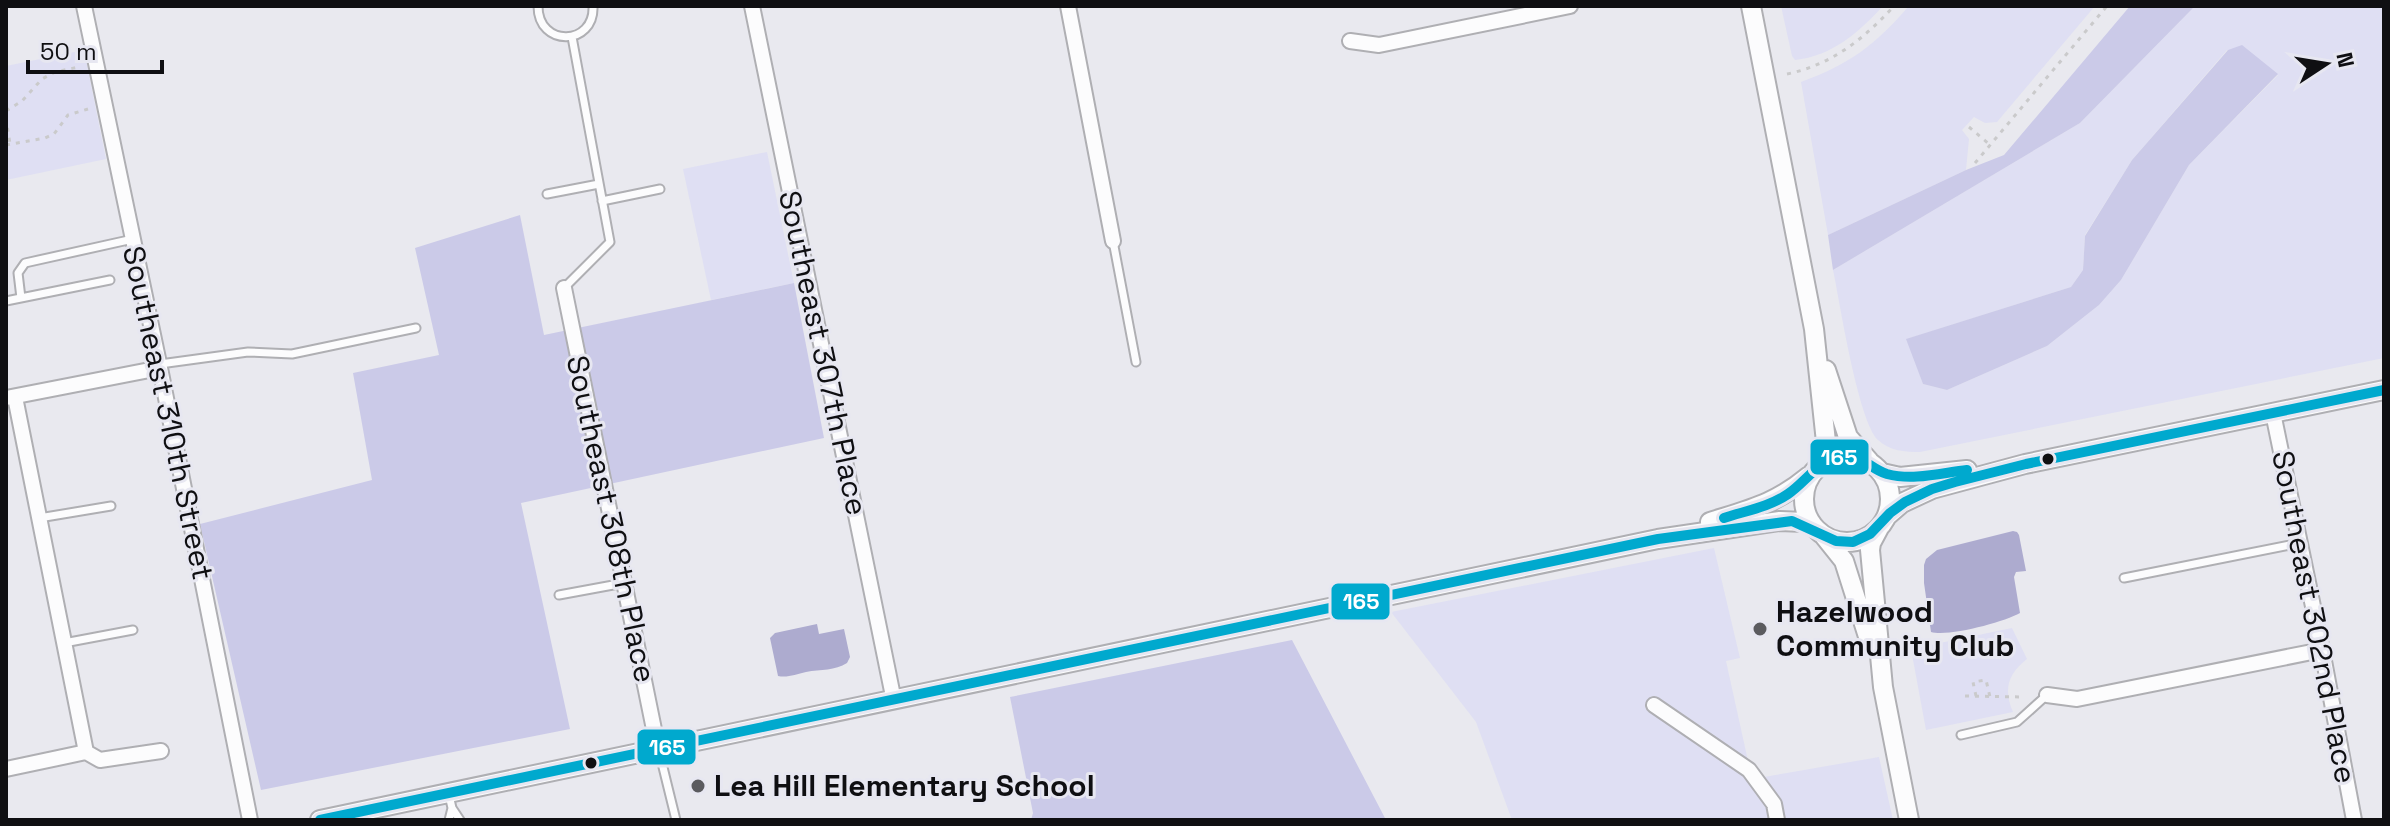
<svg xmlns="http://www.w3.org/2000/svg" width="2390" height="826" font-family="'Space Grotesk',sans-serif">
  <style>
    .green { fill: #dfdff3; fill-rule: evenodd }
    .forest { fill: #cbcae8 }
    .water { fill: #adabcf }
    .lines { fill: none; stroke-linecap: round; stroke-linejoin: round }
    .service-casing { stroke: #afafb3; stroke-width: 11 }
    .minor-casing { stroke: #afafb3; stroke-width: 18 }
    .tertiary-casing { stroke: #afafb3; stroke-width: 22 }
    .path { stroke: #cacacb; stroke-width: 3; stroke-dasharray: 4 6; stroke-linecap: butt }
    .service { stroke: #fcfcfd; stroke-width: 7 }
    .minor { stroke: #fcfcfd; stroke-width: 14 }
    .tertiary { stroke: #fcfcfd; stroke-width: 18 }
    .bus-1-casing { stroke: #e7e7f1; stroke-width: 16 }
    .bus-1 { stroke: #00a9ce; stroke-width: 10 }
    .bus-dot { fill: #0f0f12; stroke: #e7e7f1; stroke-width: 3 }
    .poi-dot { fill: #5b5b5f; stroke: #e7e7f1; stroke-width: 3 }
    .labels { text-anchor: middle; stroke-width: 6; stroke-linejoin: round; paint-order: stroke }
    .street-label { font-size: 30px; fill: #0f0f12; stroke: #e7e7f1 }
    .poi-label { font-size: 30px; font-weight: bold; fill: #0f0f12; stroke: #e7e7f1; text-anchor: start }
    .line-badge { stroke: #e7e7f1; stroke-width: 3 }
    .badge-label { font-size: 22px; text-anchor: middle; font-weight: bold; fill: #fff }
  </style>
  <rect width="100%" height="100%" fill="#e9e9ef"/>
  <path class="green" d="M 1781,6 L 1883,6 C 1858,33 1832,56 1795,60 L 1792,56 Z
    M 1909,6 L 2095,6 L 1997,122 L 1985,123 L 1974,117 L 1962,130 L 1969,139 L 1966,170 L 1828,235 L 1801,82 C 1850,64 1875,45 1909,6 Z
    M 2195,6 L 2384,6 L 2384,358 L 1920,452 C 1905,452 1890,451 1878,440 C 1858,421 1840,303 1833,270 L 2080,123 ZM 2227,50 L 2278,75 L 2189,165 L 2121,280 L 2099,305 L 2047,346 L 1947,390 L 1923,384 L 1907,339 L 2071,287 L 2083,270 L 2085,235 L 2132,160 Z
    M 84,50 L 106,159 L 6,180 L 6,66 Z
    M 767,152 L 794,283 L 711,300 L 683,169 Z
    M 1714,548 L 1740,658 L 1726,661 L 1752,779 L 1879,757 L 1893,820 L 1512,820 L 1476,722 L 1391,612 Z
    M 2012,628 L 2027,659 C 2008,674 2003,689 2013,712 L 1926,730 L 1911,649 Z"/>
  <path class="forest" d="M 2130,6 L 2195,6 L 2080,123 L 1833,270 L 1828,235 L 1966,170 L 2004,155 Z
    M 2242,45 L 2278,74 L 2189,165 L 2121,280 L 2099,305 L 2047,346 L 1947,390 L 1923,384 L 1906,339 L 2071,287 L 2083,270 L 2085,236 L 2132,160 L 2228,50 Z
    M 520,215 L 544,335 L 794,283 L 824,438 L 521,503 L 570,729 L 261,790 L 200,524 L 372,480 L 353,373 L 439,355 L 415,248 Z
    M 1292,640 L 1386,820 L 1031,820 L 1033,813 L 1010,697 Z"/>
  <path class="water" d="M 2013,531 L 2017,532 L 2019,535 L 2026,571 L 2016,572 L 2014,577 L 2020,613 C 2004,622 1949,637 1931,632 L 1924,583 L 1924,565 L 1926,559 L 1937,550 Z
    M 817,624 L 819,634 L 844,629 L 850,657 L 847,663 C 835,671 821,669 806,672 C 796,674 788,678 778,676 L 770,638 L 775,633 Z"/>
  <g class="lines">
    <g class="service-casing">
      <path id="service" d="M 538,6 C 538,48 595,46 593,6
        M 547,194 L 599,184
        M 602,201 L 660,189
        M 1113,241 L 1136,362
        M 564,288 L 610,242 L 572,37
        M 21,298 L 18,273 L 25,263 L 133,239
        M 6,301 L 110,280
        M 160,364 L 248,352 L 292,354 L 416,328
        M 39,518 L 111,506
        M 2124,578 L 2300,543
        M 559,595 L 624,583
        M 64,643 L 133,630
        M 1961,735 L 2017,722 L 2047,695
        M 659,751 L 676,820
        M 449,795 L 452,808 L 460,820
        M 449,820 L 452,808"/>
    </g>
    <g class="minor-casing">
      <path id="minor" d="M 84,6 L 160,368 L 250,820
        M 752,6 L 894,701
        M 1068,6 L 1113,241
        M 1350,41 L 1379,45 L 1570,6
        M 564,288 L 658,749
        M 15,397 L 86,752
        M 6,398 L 160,368
        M 2273,413 L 2322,650 L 2354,820
        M 2047,695 L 2077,699 L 2322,650
        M 1654,705 L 1749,770 L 1774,804 L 1777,820
        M 6,769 L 86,752 L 100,760 L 161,751"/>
    </g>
    <g class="tertiary-casing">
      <path id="tertiary" d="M 1751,6 L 1814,329 L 1826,442 L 1824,457 L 1819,465
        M 1826,370 L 1848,437 L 1869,461
        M1804 499a43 43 0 1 1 86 0a43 43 0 1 1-86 0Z
        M 1882,473 L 1900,477 L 1967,470
        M 1887,516 L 1902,503 L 1932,489 L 2025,464 L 2384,390
        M 1710,522 C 1751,509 1775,504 1809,476
        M 1879,528 L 1871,543 L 1870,550 L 1883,687 L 1909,820
        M 1824,536 L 1844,561 L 1871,646
        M 320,820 L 1658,539 L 1780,521 L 1804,522 L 1814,527"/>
    </g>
    <path class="path" d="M 1787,74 C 1831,65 1864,39 1894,6
      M 6,111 L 22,101 L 42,79 L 55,72 L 79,67
      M 6,118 L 10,144
      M 1969,127 L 1989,144
      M 6,145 L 45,138 L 54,134 L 68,115 L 88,109
      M 1975,163 L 2107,6
      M 1965,696 L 2025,697
      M 1976,696 L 1973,682 L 1986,680 L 1990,697"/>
    <use href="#service" class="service"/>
    <use href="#minor" class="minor"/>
    <use href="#tertiary" class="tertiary"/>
    <g class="bus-1-casing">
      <path id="bus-1" d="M 1724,518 C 1745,511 1769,507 1788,494 C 1806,482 1819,459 1843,456 C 1862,454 1870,469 1887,474 C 1913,481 1941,473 1967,470
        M 320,820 L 1658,539 L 1792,521 L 1836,541 L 1853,542 L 1870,534 L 1890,513 L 1905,502 L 1932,489 L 1955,482 L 2026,464 L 2384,390"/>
    </g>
    <use href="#bus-1" class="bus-1"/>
  </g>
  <g class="bus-dot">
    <circle cx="2048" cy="459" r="7"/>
    <circle cx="591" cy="763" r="7"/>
  </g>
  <g class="poi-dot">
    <circle cx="1760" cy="629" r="8"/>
    <circle cx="698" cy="786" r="8"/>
  </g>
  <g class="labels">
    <g class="street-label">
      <text transform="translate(823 353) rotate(78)" y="10">Southeast 307th Place</text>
      <text transform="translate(168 413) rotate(78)" y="10">Southeast 310th Street</text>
      <text transform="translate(611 519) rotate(78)" y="10">Southeast 308th Place</text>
      <text transform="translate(2314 617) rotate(79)" y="10">Southeast 302nd Place</text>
    </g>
    <g class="poi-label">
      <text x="1776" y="622">Hazelwood<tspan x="1776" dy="34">Community Club</tspan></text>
      <text x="714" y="796">Lea Hill Elementary School</text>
    </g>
  </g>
  <g class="line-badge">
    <rect x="1809" y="438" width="61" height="38" rx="8" fill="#00a9ce"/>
    <rect x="1330" y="582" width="61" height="39" rx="8" fill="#00a9ce"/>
    <rect x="636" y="728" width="61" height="38" rx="8" fill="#00a9ce"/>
  </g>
  <g class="badge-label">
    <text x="1839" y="465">165</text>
    <text x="1361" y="609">165</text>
    <text x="667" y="755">165</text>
  </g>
  <rect width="2390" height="826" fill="none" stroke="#0f0f12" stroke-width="16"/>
  <g transform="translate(2326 64) rotate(78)" stroke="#e7e7f1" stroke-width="6" paint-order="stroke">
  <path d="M0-6L14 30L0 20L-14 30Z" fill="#0f0f12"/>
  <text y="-12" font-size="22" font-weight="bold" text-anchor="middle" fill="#0f0f12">N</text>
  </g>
  <path d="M28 60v12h134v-12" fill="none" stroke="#0f0f12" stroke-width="4"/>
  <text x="40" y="60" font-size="24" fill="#0f0f12" stroke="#e7e7f1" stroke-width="6" paint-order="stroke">50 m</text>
</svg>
